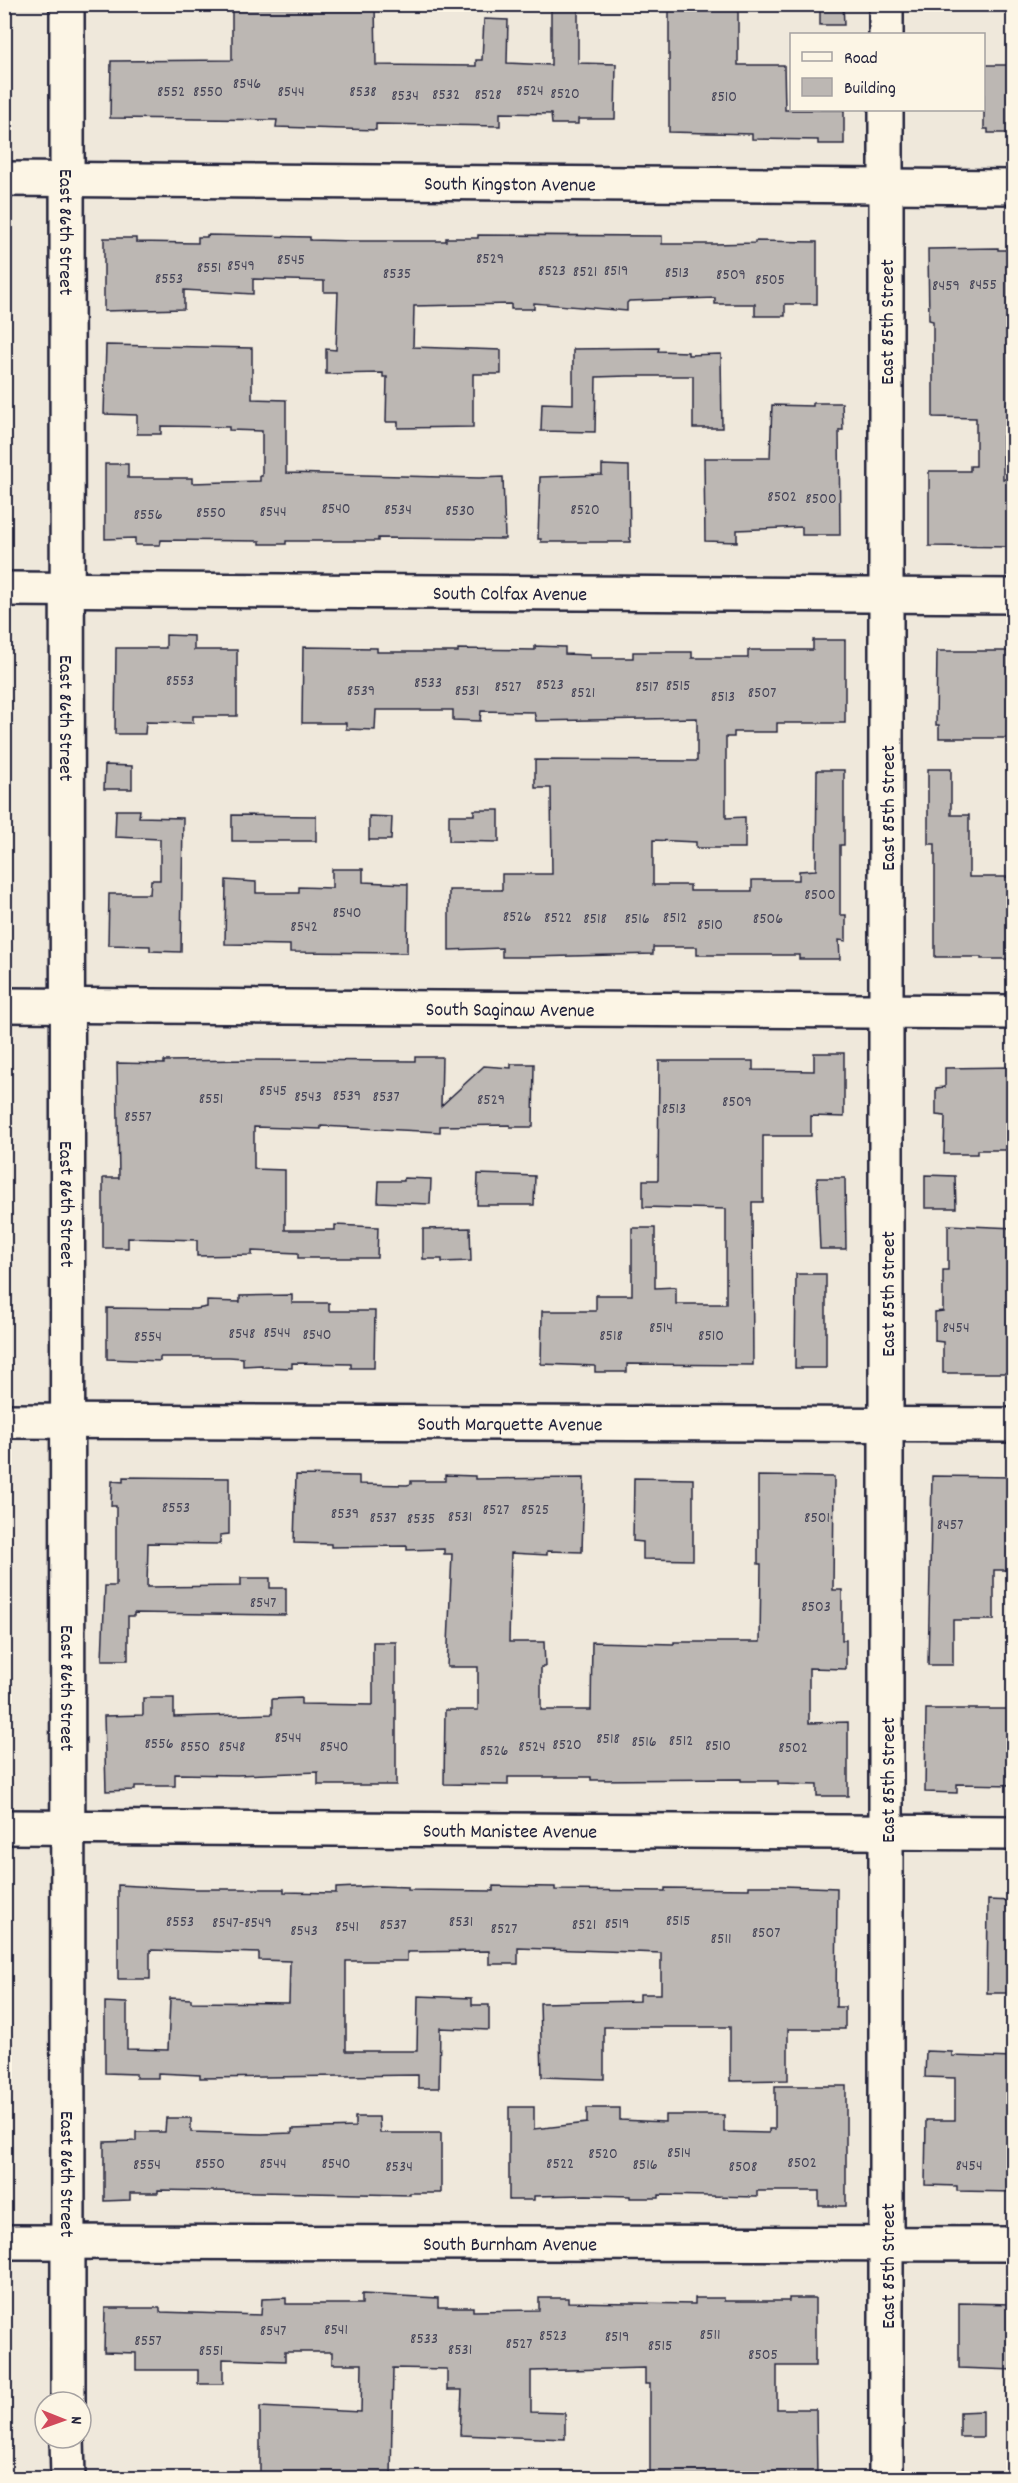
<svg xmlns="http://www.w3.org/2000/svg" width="1018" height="2483" font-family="Dekko,sans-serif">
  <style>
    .building { fill: #bcb7b3; stroke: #22223b; stroke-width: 1.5 }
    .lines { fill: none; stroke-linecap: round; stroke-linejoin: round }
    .minor-casing { stroke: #22223b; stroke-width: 38 }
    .minor { stroke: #fcf5e5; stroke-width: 33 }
    .labels { text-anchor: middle; stroke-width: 5; stroke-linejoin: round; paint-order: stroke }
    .number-label { font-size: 16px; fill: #484759 }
    .street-label { font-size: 20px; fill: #22223b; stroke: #fcf5e5 }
  </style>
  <rect width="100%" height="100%" fill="#efe8db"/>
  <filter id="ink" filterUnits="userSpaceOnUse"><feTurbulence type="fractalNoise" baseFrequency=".0167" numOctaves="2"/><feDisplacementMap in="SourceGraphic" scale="12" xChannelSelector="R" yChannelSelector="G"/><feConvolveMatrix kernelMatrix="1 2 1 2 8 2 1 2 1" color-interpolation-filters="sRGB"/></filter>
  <g filter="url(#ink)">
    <path class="building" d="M 232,4 L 375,4 L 376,65 L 476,66 L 476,60 L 482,60 L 484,19 L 508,20 L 507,63 L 551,65 L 551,4 L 578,4 L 578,63 L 616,64 L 615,119 L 578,119 L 578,124 L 552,124 L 551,114 L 500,113 L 500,126 L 376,124 L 376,130 L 276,127 L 277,120 L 110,118 L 111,61 L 232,60 Z
      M 669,4 L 738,4 L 738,65 L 784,65 L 785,110 L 844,110 L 844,144 L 818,144 L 818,140 L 752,139 L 752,134 L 669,132 Z
      M 820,4 L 843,4 L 844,25 L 820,25 Z
      M 984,65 L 1014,65 L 1014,133 L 988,133 L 988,129 L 984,129 Z
      M 207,235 L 310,237 L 310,240 L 355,241 L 446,241 L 446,238 L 478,238 L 478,235 L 662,236 L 662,244 L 714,244 L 755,243 L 755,241 L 817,242 L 817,304 L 785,304 L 785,316 L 755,316 L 755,304 L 715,304 L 715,298 L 629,301 L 627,303 L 627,311 L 534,303 L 534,309 L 511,309 L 511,304 L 414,306 L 413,347 L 501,350 L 501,374 L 473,374 L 473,427 L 398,428 L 398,422 L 386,422 L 387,377 L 383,377 L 383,373 L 326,374 L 326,349 L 336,350 L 338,292 L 324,292 L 324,281 L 253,279 L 253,294 L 184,290 L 184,309 L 104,311 L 104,238 L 136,238 L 136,242 L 198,243 L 198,237 L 207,237 Z
      M 998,248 L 998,250 L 1014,250 L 1014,436 L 1003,436 L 1003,479 L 1014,479 L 1014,547 L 929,546 L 929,471 L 970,471 L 970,466 L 976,466 L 976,418 L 933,417 L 933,321 L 929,320 L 928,249 Z
      M 106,345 L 252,348 L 252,399 L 286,400 L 286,473 L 479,478 L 503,477 L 505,539 L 378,538 L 378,541 L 286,541 L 286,544 L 260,544 L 260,541 L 161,540 L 160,545 L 135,545 L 135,538 L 105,539 L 105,464 L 128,464 L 128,478 L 192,478 L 192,483 L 260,481 L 260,476 L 262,476 L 262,431 L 229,430 L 229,427 L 161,426 L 161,434 L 137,434 L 137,415 L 104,414 Z
      M 659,348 L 658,351 L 688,352 L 688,355 L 721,354 L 722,428 L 693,428 L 693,376 L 627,376 L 596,377 L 595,432 L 541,431 L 542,403 L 573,404 L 573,349 Z
      M 813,403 L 842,403 L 843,430 L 839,430 L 840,535 L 802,535 L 802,527 L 737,530 L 737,542 L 705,541 L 704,458 L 770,458 L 772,405 L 813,406 Z
      M 602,465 L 629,466 L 630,542 L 541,542 L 541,539 L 538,539 L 540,477 L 602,475 Z
      M 166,635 L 194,636 L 194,650 L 237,650 L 237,716 L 193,716 L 193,723 L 146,722 L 145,734 L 115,734 L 116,648 L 166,648 Z
      M 813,640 L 845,640 L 845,723 L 777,723 L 777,732 L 734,732 L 734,737 L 726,737 L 726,818 L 745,817 L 745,848 L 696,848 L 696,842 L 653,840 L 653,885 L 690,885 L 690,891 L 752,891 L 752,880 L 799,880 L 799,871 L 816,870 L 817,770 L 844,770 L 844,845 L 840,845 L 840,915 L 846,915 L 846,941 L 839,940 L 840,959 L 799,959 L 799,955 L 697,955 L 697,947 L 653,947 L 653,954 L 532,957 L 502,957 L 502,948 L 449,950 L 449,890 L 502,890 L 502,874 L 552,874 L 551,788 L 535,788 L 535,760 L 697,761 L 697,718 L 536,721 L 534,712 L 481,711 L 480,721 L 453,720 L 453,710 L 376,710 L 375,730 L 346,729 L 346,723 L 302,723 L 303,647 L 377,648 L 377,652 L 458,652 L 458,649 L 535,650 L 535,646 L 565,647 L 565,654 L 590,655 L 590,658 L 633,658 L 633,652 L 692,652 L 692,658 L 748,658 L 748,650 L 813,650 Z
      M 937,651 L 1014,651 L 1014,738 L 939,738 L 939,725 L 936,725 Z
      M 105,765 L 132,766 L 132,789 L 104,789 Z
      M 928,769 L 951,769 L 951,815 L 969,815 L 969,877 L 1014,877 L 1014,959 L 981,959 L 981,957 L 935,957 L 935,844 L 928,844 Z
      M 116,810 L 140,810 L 139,817 L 183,818 L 181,952 L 150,951 L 150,946 L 108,945 L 109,894 L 150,894 L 151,880 L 160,880 L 160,839 L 115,837 Z
      M 474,810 L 499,810 L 499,842 L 449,841 L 449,815 L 474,815 Z
      M 232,815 L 316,816 L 316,841 L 232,841 Z
      M 369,816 L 392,817 L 391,840 L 369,840 Z
      M 332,869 L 363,869 L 363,882 L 408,884 L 407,953 L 290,952 L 290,945 L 225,944 L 226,880 L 256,882 L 256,893 L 299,893 L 299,887 L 332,888 Z
      M 814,1053 L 844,1053 L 844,1117 L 811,1116 L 811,1136 L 763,1136 L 763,1202 L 752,1202 L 753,1365 L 627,1364 L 627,1372 L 595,1372 L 595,1366 L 541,1364 L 542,1311 L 596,1311 L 596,1295 L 632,1295 L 632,1228 L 655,1228 L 655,1288 L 676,1287 L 676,1304 L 726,1304 L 726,1209 L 643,1207 L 643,1180 L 658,1180 L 659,1061 L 753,1061 L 753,1070 L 814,1071 Z
      M 415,1057 L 442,1057 L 441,1106 L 484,1066 L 511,1068 L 511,1064 L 534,1064 L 533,1127 L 510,1127 L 510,1125 L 440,1126 L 440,1132 L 321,1126 L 321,1129 L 254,1127 L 254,1169 L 285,1170 L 285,1230 L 335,1230 L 335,1225 L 378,1227 L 377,1258 L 298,1258 L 298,1253 L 252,1251 L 252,1255 L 197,1256 L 197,1240 L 128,1238 L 128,1248 L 103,1248 L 103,1178 L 119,1178 L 117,1063 L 164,1064 L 164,1061 L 254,1060 L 415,1061 Z
      M 1014,1067 L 1014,1150 L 977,1150 L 977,1154 L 944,1154 L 945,1116 L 936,1115 L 936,1088 L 945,1087 L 945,1068 Z
      M 478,1174 L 535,1176 L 534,1205 L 477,1205 Z
      M 925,1175 L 955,1176 L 956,1208 L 925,1208 Z
      M 404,1178 L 431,1179 L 430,1204 L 378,1202 L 379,1181 L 404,1181 Z
      M 817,1178 L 845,1178 L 846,1249 L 820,1249 Z
      M 948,1225 L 1014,1228 L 1014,1373 L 943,1373 L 943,1342 L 935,1341 L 935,1312 L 943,1311 L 943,1270 L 948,1270 Z
      M 470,1228 L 471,1261 L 442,1262 L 442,1259 L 423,1259 L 423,1229 Z
      M 796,1274 L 826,1274 L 826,1368 L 795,1368 Z
      M 292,1295 L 292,1303 L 329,1303 L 329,1311 L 375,1311 L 374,1368 L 351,1368 L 351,1364 L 292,1363 L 292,1368 L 262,1367 L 262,1365 L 243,1366 L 243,1358 L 229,1357 L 160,1357 L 160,1361 L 107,1359 L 107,1308 L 196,1309 L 207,1307 L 207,1301 L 240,1302 L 240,1296 Z
      M 296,1475 L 359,1476 L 359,1484 L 407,1485 L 411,1484 L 411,1481 L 445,1481 L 445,1475 L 475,1476 L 475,1479 L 584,1478 L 582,1552 L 547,1551 L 547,1555 L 511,1553 L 509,1642 L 544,1642 L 545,1667 L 541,1667 L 541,1710 L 591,1710 L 592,1642 L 674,1644 L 674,1642 L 760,1642 L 761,1564 L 758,1564 L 758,1476 L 834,1477 L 833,1590 L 842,1590 L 842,1640 L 846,1640 L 846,1669 L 809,1668 L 809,1723 L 848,1722 L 848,1796 L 817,1796 L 817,1785 L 778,1784 L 778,1781 L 741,1781 L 741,1779 L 591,1780 L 591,1777 L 508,1777 L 508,1785 L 444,1784 L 445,1710 L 478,1710 L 478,1667 L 447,1667 L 452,1554 L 444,1554 L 444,1549 L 407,1550 L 407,1546 L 331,1547 L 331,1544 L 294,1543 Z
      M 932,1476 L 1014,1477 L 1014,1570 L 994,1570 L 994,1620 L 953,1620 L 953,1665 L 928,1665 Z
      M 123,1477 L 229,1478 L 229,1534 L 220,1535 L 220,1544 L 148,1543 L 147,1587 L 241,1586 L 241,1578 L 270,1578 L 270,1588 L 286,1588 L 286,1615 L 134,1613 L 134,1616 L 128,1616 L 128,1660 L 102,1660 L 105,1586 L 116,1586 L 116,1506 L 111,1506 L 112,1481 L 123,1482 Z
      M 634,1478 L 693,1479 L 693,1560 L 643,1559 L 643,1542 L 633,1541 Z
      M 373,1642 L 396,1642 L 396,1785 L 318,1785 L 318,1772 L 237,1775 L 175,1774 L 175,1786 L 135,1786 L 135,1790 L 106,1791 L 104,1716 L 143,1715 L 143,1698 L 174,1698 L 174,1717 L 272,1714 L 272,1699 L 301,1698 L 301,1704 L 373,1705 Z
      M 926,1709 L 1014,1709 L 1014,1785 L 957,1784 L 957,1793 L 925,1792 Z
      M 118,1885 L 196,1889 L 284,1889 L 284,1892 L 336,1893 L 336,1888 L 378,1886 L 408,1887 L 408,1890 L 493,1891 L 493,1886 L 555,1887 L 555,1890 L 665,1891 L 665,1888 L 749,1889 L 749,1886 L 784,1886 L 837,1888 L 836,2007 L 845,2007 L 845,2029 L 788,2029 L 788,2080 L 730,2081 L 730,2027 L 604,2027 L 604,2079 L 542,2077 L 540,2003 L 640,2001 L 640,1994 L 661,1994 L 661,1953 L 518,1948 L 518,1964 L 489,1964 L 489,1951 L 407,1952 L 407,1961 L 346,1961 L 346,2051 L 417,2051 L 418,1996 L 472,1998 L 472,2005 L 489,2005 L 489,2030 L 440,2028 L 439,2088 L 418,2088 L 418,2075 L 200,2078 L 200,2075 L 158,2073 L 158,2078 L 136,2078 L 136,2074 L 105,2073 L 105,2002 L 127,2003 L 127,2049 L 168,2050 L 170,1998 L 191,1999 L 191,2002 L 289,2003 L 290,1961 L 259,1960 L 259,1953 L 150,1950 L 150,1979 L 118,1979 Z
      M 988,1900 L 1014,1901 L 1014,1993 L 987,1993 Z
      M 926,2051 L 952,2052 L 952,2056 L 1014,2058 L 1014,2192 L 957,2191 L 957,2186 L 925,2185 L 926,2120 L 955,2120 L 955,2078 L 925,2077 Z
      M 775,2086 L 846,2086 L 846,2206 L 819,2206 L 819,2191 L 757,2191 L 757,2197 L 659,2195 L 659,2198 L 630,2198 L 630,2196 L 586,2195 L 534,2196 L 534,2200 L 509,2200 L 509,2107 L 534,2107 L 534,2129 L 587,2123 L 587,2108 L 620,2108 L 620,2120 L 665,2122 L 665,2115 L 724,2115 L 724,2132 L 769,2133 L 769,2129 L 775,2129 Z
      M 355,2117 L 379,2117 L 380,2133 L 441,2133 L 441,2193 L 410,2193 L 410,2195 L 158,2190 L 158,2193 L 130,2193 L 130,2200 L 104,2201 L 104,2142 L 136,2141 L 136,2132 L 165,2132 L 166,2118 L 191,2118 L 191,2132 L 262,2134 L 292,2133 L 292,2129 L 355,2127 Z
      M 362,2294 L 438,2298 L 438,2307 L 473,2307 L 473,2311 L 539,2310 L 539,2298 L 568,2298 L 568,2302 L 695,2304 L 695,2298 L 724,2298 L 724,2301 L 789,2301 L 789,2298 L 815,2298 L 815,2366 L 777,2366 L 777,2409 L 816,2409 L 817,2478 L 650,2478 L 650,2384 L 645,2384 L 645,2368 L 531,2371 L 531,2412 L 565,2413 L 565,2439 L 460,2435 L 462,2390 L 447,2390 L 447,2369 L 393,2368 L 391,2477 L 260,2478 L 260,2407 L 361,2412 L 362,2364 L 332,2364 L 332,2352 L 285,2352 L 285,2361 L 223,2359 L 223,2384 L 198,2384 L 198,2370 L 136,2370 L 136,2353 L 104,2352 L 105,2308 L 160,2308 L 160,2312 L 261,2315 L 262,2299 L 286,2298 L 286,2304 L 362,2304 Z
      M 959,2303 L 1014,2304 L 1014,2370 L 959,2368 Z
      M 983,2411 L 983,2437 L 960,2437 L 960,2412 Z"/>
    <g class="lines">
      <g class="minor-casing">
        <g id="minor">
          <path id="s1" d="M 67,4 L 68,2402"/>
          <path d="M 886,34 L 886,4"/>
          <path d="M 886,110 L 886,2478"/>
          <path id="s2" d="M 4,179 L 1014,187"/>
          <path id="s3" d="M 4,589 L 1014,596"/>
          <path id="s4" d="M 4,1005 L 1014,1012"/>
          <path id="s5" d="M 4,1421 L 1014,1425"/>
          <path id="s6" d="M 4,1827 L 1014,1833"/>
          <path id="s7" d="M 4,2242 L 1014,2244"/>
          <path d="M 67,2438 L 68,2478"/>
        </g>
      </g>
      <use href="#minor" class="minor"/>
    </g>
  </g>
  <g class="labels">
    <g class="number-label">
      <text x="247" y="88">8546</text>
      <text x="530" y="95">8524</text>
      <text x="171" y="96">8552</text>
      <text x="208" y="96">8550</text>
      <text x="291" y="96">8544</text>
      <text x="363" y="96">8538</text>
      <text x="565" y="98">8520</text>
      <text x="446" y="99">8532</text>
      <text x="488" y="99">8528</text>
      <text x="405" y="100">8534</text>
      <text x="724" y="101">8510</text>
      <text x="490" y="263">8529</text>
      <text x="291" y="264">8545</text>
      <text x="241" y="270">8549</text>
      <text x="209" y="272">8551</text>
      <text x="552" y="275">8523</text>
      <text x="616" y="275">8519</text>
      <text x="585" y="276">8521</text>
      <text x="677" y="277">8513</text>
      <text x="397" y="278">8535</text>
      <text x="731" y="279">8509</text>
      <text x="169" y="283">8553</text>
      <text x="770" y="284">8505</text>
      <text x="983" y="289">8455</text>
      <text x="946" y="290">8459</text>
      <text x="782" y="501">8502</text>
      <text x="821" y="503">8500</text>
      <text x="336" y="513">8540</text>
      <text x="398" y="514">8534</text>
      <text x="585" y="514">8520</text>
      <text x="460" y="515">8530</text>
      <text x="273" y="516">8544</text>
      <text x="211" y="517">8550</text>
      <text x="148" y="519">8556</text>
      <text x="180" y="685">8553</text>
      <text x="428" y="687">8533</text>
      <text x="550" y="689">8523</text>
      <text x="678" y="690">8515</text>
      <text x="508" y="691">8527</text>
      <text x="647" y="691">8517</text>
      <text x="361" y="695">8539</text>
      <text x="467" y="695">8531</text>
      <text x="583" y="697">8521</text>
      <text x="762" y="697">8507</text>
      <text x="723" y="701">8513</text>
      <text x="820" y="899">8500</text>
      <text x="347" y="917">8540</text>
      <text x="517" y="921">8526</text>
      <text x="558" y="922">8522</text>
      <text x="675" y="922">8512</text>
      <text x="595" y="923">8518</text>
      <text x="637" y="923">8516</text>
      <text x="768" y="923">8506</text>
      <text x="710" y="929">8510</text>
      <text x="304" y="931">8542</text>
      <text x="273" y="1095">8545</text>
      <text x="347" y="1100">8539</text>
      <text x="308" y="1101">8543</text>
      <text x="386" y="1101">8537</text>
      <text x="211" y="1103">8551</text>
      <text x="491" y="1104">8529</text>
      <text x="737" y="1106">8509</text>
      <text x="674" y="1113">8513</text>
      <text x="138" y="1121">8557</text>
      <text x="661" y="1332">8514</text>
      <text x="956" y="1332">8454</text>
      <text x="277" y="1337">8544</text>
      <text x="242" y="1338">8548</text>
      <text x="317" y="1339">8540</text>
      <text x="611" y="1340">8518</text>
      <text x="711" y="1340">8510</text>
      <text x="148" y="1341">8554</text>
      <text x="176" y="1512">8553</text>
      <text x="496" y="1514">8527</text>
      <text x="535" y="1514">8525</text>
      <text x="345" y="1518">8539</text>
      <text x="460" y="1521">8531</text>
      <text x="383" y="1522">8537</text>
      <text x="817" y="1522">8501</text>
      <text x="421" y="1523">8535</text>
      <text x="950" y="1529">8457</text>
      <text x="263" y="1607">8547</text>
      <text x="816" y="1611">8503</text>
      <text x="288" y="1742">8544</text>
      <text x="608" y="1743">8518</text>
      <text x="681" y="1745">8512</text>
      <text x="644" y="1746">8516</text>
      <text x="159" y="1748">8556</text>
      <text x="567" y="1749">8520</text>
      <text x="718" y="1750">8510</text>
      <text x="195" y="1751">8550</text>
      <text x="232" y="1751">8548</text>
      <text x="334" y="1751">8540</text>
      <text x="532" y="1751">8524</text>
      <text x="793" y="1752">8502</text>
      <text x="494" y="1755">8526</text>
      <text x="678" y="1925">8515</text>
      <text x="180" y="1926">8553</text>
      <text x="461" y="1926">8531</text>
      <text x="242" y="1927">8547-8549</text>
      <text x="617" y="1928">8519</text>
      <text x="393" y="1929">8537</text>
      <text x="584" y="1929">8521</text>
      <text x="347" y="1931">8541</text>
      <text x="504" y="1933">8527</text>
      <text x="304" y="1935">8543</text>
      <text x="766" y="1937">8507</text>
      <text x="721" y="1943">8511</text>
      <text x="679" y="2157">8514</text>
      <text x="603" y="2158">8520</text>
      <text x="802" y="2167">8502</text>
      <text x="210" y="2168">8550</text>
      <text x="273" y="2168">8544</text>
      <text x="336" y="2168">8540</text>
      <text x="560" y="2168">8522</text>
      <text x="147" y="2169">8554</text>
      <text x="645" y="2169">8516</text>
      <text x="969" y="2170">8454</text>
      <text x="399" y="2171">8534</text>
      <text x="743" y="2171">8508</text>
      <text x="336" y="2334">8541</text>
      <text x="273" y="2335">8547</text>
      <text x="710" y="2339">8511</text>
      <text x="553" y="2340">8523</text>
      <text x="617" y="2341">8519</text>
      <text x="424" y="2343">8533</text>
      <text x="148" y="2345">8557</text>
      <text x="519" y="2348">8527</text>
      <text x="660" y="2350">8515</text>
      <text x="460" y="2354">8531</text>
      <text x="211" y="2355">8551</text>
      <text x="763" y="2359">8505</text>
    </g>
    <g class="street-label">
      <text dy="7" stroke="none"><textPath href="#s2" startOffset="506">South Kingston Avenue</textPath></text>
      <text dy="7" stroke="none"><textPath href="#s1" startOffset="228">East 86th Street</textPath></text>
      <text transform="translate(886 322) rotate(-90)" y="7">East 85th Street</text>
      <text dy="7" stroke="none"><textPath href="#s3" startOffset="506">South Colfax Avenue</textPath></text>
      <text dy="7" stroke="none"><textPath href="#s1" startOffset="714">East 86th Street</textPath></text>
      <text transform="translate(887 808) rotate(-90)" y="7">East 85th Street</text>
      <text dy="7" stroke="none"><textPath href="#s4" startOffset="506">South Saginaw Avenue</textPath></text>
      <text dy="7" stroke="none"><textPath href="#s1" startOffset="1200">East 86th Street</textPath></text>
      <text transform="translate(887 1294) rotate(-90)" y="7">East 85th Street</text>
      <text dy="7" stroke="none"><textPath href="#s5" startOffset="506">South Marquette Avenue</textPath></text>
      <text dy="7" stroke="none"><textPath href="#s1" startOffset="1684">East 86th Street</textPath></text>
      <text transform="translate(887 1780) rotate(-90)" y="7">East 85th Street</text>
      <text dy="7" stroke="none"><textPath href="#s6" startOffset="506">South Manistee Avenue</textPath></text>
      <text dy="7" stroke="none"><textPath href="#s1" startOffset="2170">East 86th Street</textPath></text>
      <text dy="7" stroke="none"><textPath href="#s7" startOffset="506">South Burnham Avenue</textPath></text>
      <text transform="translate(887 2266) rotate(-90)" y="7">East 85th Street</text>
    </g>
  </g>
  <rect width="1018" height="2483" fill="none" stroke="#fcf5e5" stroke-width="24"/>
  <rect x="12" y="12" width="994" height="2459" fill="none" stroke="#22223b" stroke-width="2" filter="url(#ink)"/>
  <rect x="790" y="33" width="195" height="78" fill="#fcf5e5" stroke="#a5a1a1" stroke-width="1.5"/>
  <rect x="802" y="52" width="30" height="9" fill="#fcf5e5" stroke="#a5a1a1" stroke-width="1.5"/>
  <text x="844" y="63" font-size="18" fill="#22223b">Road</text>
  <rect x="802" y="78" width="30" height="18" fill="#bcb7b3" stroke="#a5a1a1" stroke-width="1.5"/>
  <text x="844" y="93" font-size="18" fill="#22223b">Building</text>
  <g transform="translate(63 2420) rotate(91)"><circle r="28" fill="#fcf5e5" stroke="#a5a1a1" stroke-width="1.5"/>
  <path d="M0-4.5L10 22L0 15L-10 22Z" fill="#d1495b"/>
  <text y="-9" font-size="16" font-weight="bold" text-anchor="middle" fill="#22223b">N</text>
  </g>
</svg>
